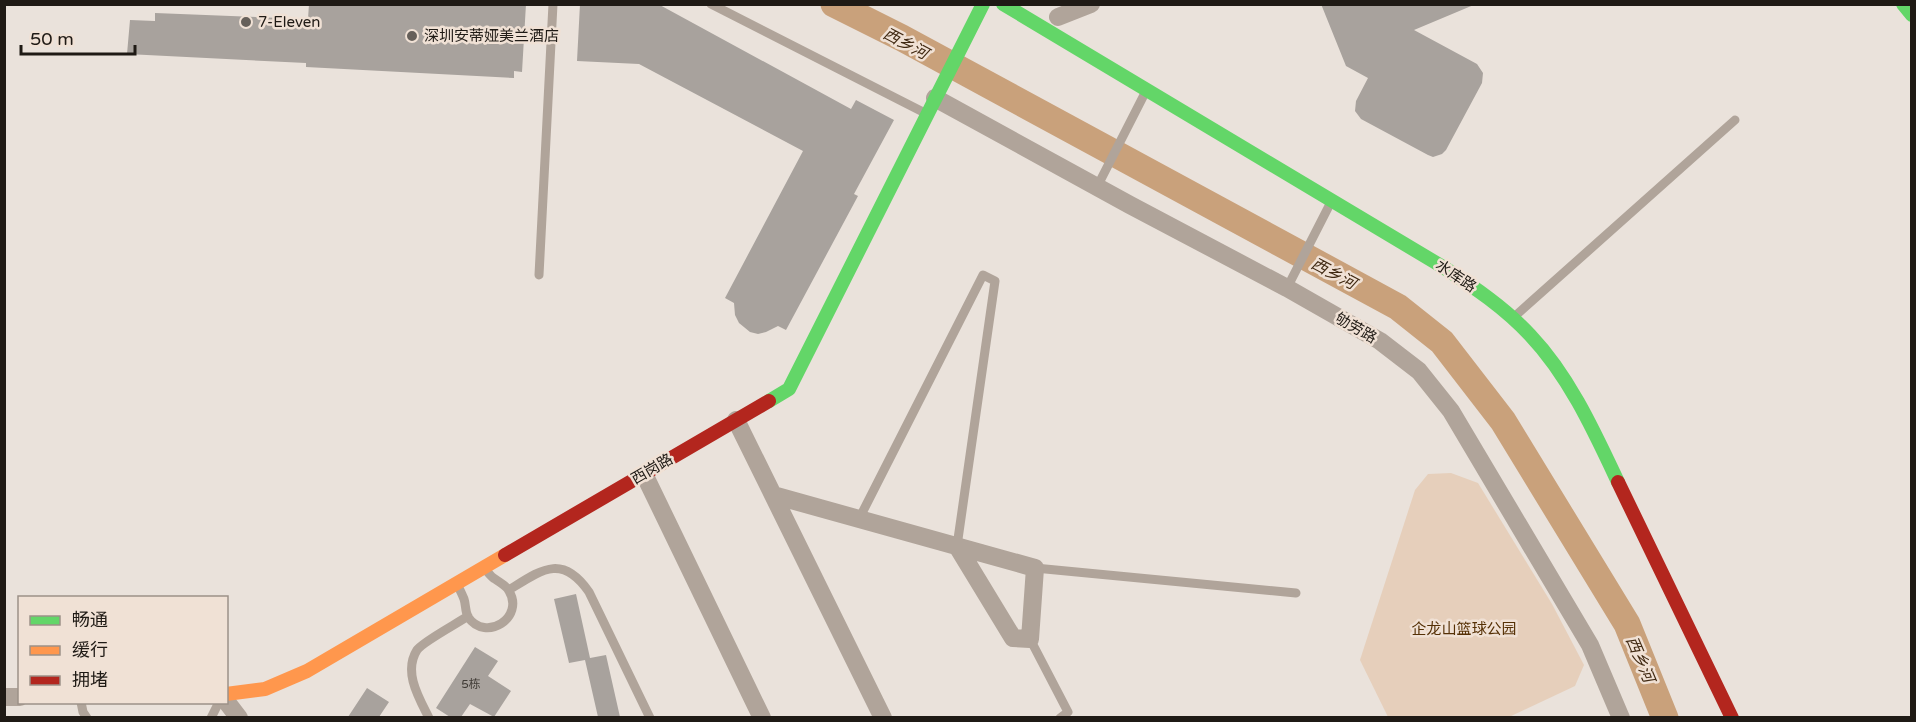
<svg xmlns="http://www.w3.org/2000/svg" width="1916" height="722" font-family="'Varela Round','Noto Sans SC',sans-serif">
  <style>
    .green { fill: #e6cfbb }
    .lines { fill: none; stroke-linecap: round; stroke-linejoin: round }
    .river { stroke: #c9a17b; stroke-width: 27 }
    .building { fill: #a8a29d }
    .lane { stroke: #b0a49a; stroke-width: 9 }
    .street { stroke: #b0a49a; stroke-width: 18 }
    .fast { stroke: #63d668; stroke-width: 14 }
    .slow { stroke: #ff974d; stroke-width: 14 }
    .jam { stroke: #b3261e; stroke-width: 14 }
    .poi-dot { fill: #66605a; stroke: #f0e1d5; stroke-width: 2 }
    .labels { text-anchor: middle; stroke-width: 5; stroke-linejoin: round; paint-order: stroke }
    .number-label { font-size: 12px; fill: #413c37 }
    .poi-label { font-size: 15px; fill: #1f1a15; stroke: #f0e1d5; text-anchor: start }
    .street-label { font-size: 15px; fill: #1f1a15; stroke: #f0e1d5 }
    .park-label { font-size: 15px; fill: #553005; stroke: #f0e1d5 }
    .water-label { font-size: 16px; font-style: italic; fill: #402912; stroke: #f0e1d5 }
  </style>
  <rect width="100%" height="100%" fill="#eae2db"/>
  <path class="green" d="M 1451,473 L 1478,483 L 1552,604 L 1584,665 L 1575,686 L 1509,717 L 1388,717 L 1360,660 L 1415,490 L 1428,474 Z"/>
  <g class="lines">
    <path class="river" d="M 834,4 L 902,38 L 1398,307 L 1442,342 L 1503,421 L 1627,624 L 1665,718"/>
  </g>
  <path class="building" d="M 309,4 L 526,4 L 522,72 L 514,71 L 514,78 L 306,67 L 306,63 L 127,54 L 130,20 L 155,21 L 155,13 L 308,19 Z
    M 580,4 L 658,4 L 851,109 L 856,100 L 894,120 L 854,194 L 858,196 L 786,330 L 778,326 L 766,332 L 758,334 L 750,332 L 739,323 L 735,315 L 734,303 L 725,298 L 803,151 L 639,64 L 577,61 Z
    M 1321,4 L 1476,4 L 1414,30 L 1477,64 L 1483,73 L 1482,83 L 1446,150 L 1442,154 L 1433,157 L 1428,155 L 1361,119 L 1355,111 L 1356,101 L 1368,78 L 1346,66 Z
    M 576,594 L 590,658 L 606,655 L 620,717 L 598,717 L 585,660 L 569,663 L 554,599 Z
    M 475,647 L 498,661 L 488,676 L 511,691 L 494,717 L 470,704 L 461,717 L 450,717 L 436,708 Z
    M 367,688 L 389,702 L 379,717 L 348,717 Z"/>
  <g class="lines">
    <path class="lane" d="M 711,4 L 925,113
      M 1097,187 L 1146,91
      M 539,275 L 553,4
      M 1287,288 L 1331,202
      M 1514,317 L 1735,120
      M 859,519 L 983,275 L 995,281 L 957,546
      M 1035,568 L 1296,593
      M 458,586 C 460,590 462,594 464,599 C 466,605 465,611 468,617 C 486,643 525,617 509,591 C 506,585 500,583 495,579 C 491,577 488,572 485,569
      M 509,590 C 541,570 562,553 589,592 L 650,718
      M 1030,639 L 1068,712 L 1060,718
      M 81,702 L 83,712 L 87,718
      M 211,718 L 219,702
      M 429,718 C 419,698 403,672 417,650 C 422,642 458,623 468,616"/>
    <path class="street" d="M 1058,17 L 1091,4
      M 935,98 L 1130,205 L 1287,288 L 1380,341 L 1419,371 L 1451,411 L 1590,645 L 1621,718
      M 736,420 L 883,718
      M 644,474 L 762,718
      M 773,495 L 1035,568 L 1030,639 L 1013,638 L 957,546
      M 4,697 L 20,697
      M 226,701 L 239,718"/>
    <path class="fast" d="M 1003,4 L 1443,267 C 1474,287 1505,308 1530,335 C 1569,376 1594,431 1618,482
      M 1903,4 L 1912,15
      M 769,401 L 789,389 L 983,4"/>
    <path class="slow" d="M 226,694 L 265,689 L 307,671 L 505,555"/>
    <path class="jam" d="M 1618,482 L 1732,718
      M 505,555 L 769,401"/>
  </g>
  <g class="poi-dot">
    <circle cx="246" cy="22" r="6"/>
    <circle cx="412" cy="36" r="6"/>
  </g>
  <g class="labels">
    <g class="number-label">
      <text x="471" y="688">5栋</text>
    </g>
    <g class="poi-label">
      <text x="258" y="27">7-Eleven</text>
      <text x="424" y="41">深圳安蒂娅美兰酒店</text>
    </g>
    <g class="street-label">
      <text transform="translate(1456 276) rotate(34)" y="5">水库路</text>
      <text transform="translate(1356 328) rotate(30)" y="5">劬劳路</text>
      <text transform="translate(652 469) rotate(-30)" y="5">西岗路</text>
    </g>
    <g class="park-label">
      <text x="1464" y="634">企龙山篮球公园</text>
    </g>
    <g class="water-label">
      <text transform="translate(906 43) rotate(28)" y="6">西乡河</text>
      <text transform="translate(1334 273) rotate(28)" y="6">西乡河</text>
      <text transform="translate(1641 659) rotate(67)" y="6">西乡河</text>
    </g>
  </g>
  <rect width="1916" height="722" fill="none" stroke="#1f1a15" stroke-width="12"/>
  <rect x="18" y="596" width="210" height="108" fill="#f0e1d5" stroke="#9c9188" stroke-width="1.5"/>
  <rect x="30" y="616" width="30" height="9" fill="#63d668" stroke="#9c9188" stroke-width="1.5"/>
  <text x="72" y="626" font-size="18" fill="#1f1a15">畅通</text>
  <rect x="30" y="646" width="30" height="9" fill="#ff974d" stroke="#9c9188" stroke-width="1.5"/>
  <text x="72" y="656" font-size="18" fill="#1f1a15">缓行</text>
  <rect x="30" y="676" width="30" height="9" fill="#b3261e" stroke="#9c9188" stroke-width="1.5"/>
  <text x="72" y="686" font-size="18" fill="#1f1a15">拥堵</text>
  <path d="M21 45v9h114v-9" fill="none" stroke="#1f1a15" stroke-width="3"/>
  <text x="30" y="45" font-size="18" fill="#1f1a15" stroke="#f0e1d5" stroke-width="4.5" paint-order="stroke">50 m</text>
</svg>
